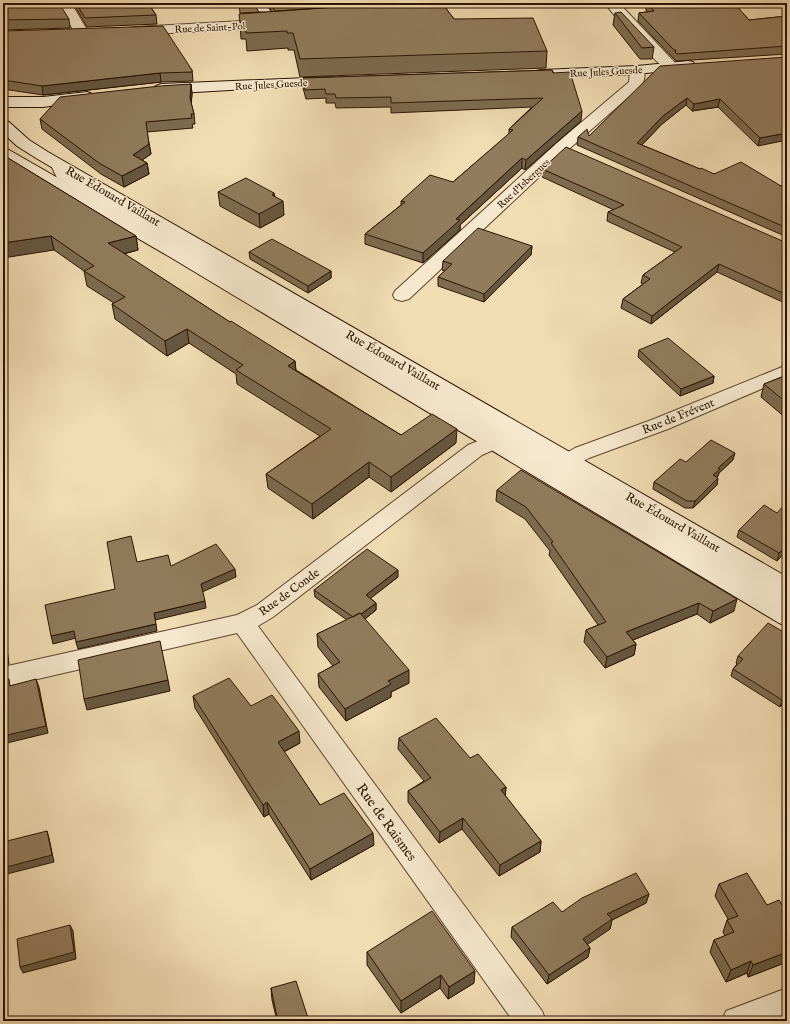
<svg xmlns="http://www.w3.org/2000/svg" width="790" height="1024" font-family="'IM FELL English',serif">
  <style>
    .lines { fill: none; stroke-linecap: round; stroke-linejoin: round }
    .lane-casing { stroke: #5c452d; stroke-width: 2 }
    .street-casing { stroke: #5c452d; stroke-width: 2 }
    .secondary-casing { stroke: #2a1300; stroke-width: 2 }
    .lane { fill: #f6e8ce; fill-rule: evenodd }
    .street { fill: #f6e8ce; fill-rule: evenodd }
    .secondary { fill: #f6e8ce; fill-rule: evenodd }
    .wall { fill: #7d6b50; stroke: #2a1300 }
    .shaded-wall { fill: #665741; stroke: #2a1300 }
    .building { fill: #917c5d; stroke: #2a1300 }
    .labels { text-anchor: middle; stroke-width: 3; stroke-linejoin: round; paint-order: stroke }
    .far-street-label { font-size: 10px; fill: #2a1300; stroke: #f6e8ce }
    .street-label { font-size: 12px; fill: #2a1300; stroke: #f6e8ce }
    .near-street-label { font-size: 14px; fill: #2a1300; stroke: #f6e8ce }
  </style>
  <rect width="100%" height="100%" fill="#f1dcb3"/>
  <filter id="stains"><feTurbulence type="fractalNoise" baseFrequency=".005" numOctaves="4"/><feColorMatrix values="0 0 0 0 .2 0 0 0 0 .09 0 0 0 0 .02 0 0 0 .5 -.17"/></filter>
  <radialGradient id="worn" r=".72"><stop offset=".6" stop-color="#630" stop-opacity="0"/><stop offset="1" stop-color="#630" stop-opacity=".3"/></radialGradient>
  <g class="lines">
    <g class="lane-casing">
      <path id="lane" d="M 56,159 L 60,160 L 66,173 L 113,201 L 787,594 L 787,608 L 781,607 L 57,178 L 50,163 L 52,160 Z"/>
    </g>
    <g class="street-casing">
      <path id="street" d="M 57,3 L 71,3 L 89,33 L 87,36 L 82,37 L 77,36 Z
        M 251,3 L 265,3 L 278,24 L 276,27 L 135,35 L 130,34 L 128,31 L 130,28 L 135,27 L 262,20 Z
        M 605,3 L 619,3 L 678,66 L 676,69 C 673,70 670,71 667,69 C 658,66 612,14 605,3 Z
        M 637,66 L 642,67 C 646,72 645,81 641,86 L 569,149 L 409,299 L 402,301 L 395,299 L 393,295 L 395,291 L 557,143 L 629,82 L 630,70 L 632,67 Z
        M 787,365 L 787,378 L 668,429 L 589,458 L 575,466 L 568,468 L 561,466 L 557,461 L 561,456 L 575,448 L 654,419 Z
        M 493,435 L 500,437 L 503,442 L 500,447 L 482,455 L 273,617 L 258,626 L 542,1011 L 546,1021 L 513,1021 L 237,633 L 3,687 L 3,667 L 237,615 L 257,605 L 468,445 Z
        M 787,988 L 787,1016 L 775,1021 L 722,1021 L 726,1011 Z"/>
    </g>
    <g class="secondary-casing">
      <path id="secondary" d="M 688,61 L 693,62 L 695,65 L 693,68 L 637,74 L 541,78 L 536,77 L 534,74 L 536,71 L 541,70 L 637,66 Z
        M 332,77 L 337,78 L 339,81 L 337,84 L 161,94 L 156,92 L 153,89 L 156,86 L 161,84 Z
        M 87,92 L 92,94 L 95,97 L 92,100 L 43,107 L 3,107 L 3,97 L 43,97 Z
        M 3,120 L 9,122 L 29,140 L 48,152 L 787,577 L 787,597 L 779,594 L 36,158 L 17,146 L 3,133 Z
        M 3,148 L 9,150 L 182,249 L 787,606 L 787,626 L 779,623 L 170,257 L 3,160 Z"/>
    </g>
    <use href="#lane" class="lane"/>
    <use href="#street" class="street"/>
    <use href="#secondary" class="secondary"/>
  </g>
  <path class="wall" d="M 3,3 L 69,19 L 70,28 L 3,30 Z
    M 73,3 L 148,3 L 156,15 L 157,24 L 87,27 Z
    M 267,3 L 442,3 L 454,19 L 547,51 L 546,68 L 300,77 L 294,50 L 288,50 L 288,48 L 247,51 L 246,39 L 241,39 L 240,22 L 259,12 L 272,12 Z
    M 646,3 L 734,3 L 749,20 L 787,16 L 787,54 L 676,61 L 674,59 L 674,58 L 673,58 L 638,21 L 639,13 L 647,12 L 646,10 Z
    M 615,13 L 654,47 L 652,59 L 640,59 L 613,25 Z
    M 3,31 L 192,70 L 193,81 L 161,82 L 43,95 L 3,89 Z
    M 787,57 L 758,146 L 718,107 L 692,111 L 686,105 L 662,124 L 642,145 L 700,169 L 714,174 L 781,186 L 787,183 L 787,237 L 577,145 L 578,137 L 589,136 Z
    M 552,70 L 581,121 L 525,170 L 522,168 L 460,225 L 460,230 L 423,263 L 365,244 L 365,234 L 401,205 L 401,201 L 453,182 L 509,134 L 509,129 L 532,107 L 391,113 L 391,107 L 336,108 L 335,103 L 326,103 L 326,98 L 306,99 L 303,88 L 303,78 Z
    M 191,84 L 192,94 L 191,103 L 194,114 L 195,124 L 192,124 L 193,128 L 147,132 L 151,154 L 142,160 L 147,163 L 149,174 L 124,187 L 101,174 L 42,129 L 40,119 Z
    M 3,155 L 136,236 L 138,250 L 124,254 L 230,322 L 295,361 L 296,370 L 401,435 L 456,443 L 391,492 L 369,477 L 313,519 L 268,488 L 266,474 L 320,436 L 237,384 L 236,374 L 189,343 L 167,356 L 115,319 L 112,304 L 114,303 L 87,286 L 84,271 L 54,250 Z
    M 542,169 L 787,243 L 787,304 L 717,272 L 651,324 L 621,308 L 623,299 L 643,284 L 641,283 L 643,275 L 675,252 L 607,221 L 608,212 L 614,210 L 542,177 Z
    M 218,192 L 274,193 L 275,197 L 284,215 L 260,228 L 220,206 Z
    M 532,246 L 531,255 L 484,302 L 438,286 L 438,277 L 445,271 L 442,270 L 443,261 Z
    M 249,252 L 331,271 L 331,278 L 308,293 L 250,259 Z
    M 639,350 L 714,376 L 713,383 L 680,396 L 638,357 Z
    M 787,375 L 787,419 L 761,397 L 764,384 Z
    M 733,460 L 719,473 L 718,476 L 717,477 L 717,485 L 693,508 L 685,508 L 653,489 L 654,482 L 686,462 Z
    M 497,490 L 734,611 L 710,623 L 697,614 L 633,640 L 636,644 L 634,655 L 605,668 L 584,642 L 586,630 L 598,625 L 549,555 L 550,551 L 525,519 L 496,501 Z
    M 739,530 L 787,551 L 777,561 L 737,537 Z
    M 398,577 L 370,598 L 376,603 L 376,610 L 365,619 L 409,683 L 391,692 L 391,697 L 346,721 L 319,687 L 318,674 L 333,666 L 318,647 L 317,634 L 347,620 L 315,597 L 314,590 Z
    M 787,634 L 787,699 L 780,707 L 731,676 L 733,669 L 737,664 L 736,663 L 738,656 Z
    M 193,696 L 251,706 L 300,743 L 284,752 L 320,805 L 374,845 L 311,880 L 269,814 L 264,817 L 195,708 Z
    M 399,738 L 470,758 L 506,787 L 505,796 L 541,841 L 540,852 L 499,876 L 462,829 L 439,843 L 408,802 L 408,791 L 424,781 L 398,749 Z
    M 719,884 L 767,905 L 782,905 L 787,903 L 787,962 L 748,977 L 747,973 L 726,982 L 710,952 L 714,940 L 725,936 L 723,932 L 727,920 L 728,919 L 715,896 Z
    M 649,894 L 646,903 L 612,920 L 610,929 L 587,944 L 590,948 L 588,957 L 547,984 L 511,937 L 512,927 L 562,912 Z
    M 367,952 L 474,983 L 448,999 L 440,988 L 401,1013 L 367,965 Z
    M 271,988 L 309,1021 L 277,1021 L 272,1000 Z"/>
  <path class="shaded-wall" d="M 160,73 L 161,82 L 43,95 L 42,86 Z
    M 191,84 L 192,94 L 191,108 L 190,98 Z
    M 687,98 L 686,105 L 662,124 L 636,151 L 637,143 L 663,116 Z
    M 720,99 L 718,107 L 692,111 L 694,104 Z
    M 582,111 L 581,121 L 525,170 L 526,160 Z
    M 787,133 L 787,140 L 758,146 L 760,138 Z
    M 149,144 L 151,154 L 135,165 L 133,155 Z
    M 522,158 L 522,168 L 460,225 L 460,230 L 423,263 L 423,253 L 456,219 Z
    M 147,163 L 149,174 L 124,187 L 122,176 Z
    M 274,193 L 275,205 L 283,201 L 284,215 L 260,228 L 259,214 L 272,195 Z
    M 51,236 L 54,250 L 3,258 L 3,243 Z
    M 136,236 L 138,250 L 110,257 L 108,243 Z
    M 532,246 L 531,255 L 484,302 L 484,294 Z
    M 719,264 L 717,272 L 651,324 L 652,316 Z
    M 331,271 L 331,278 L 308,293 L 308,286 Z
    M 187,329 L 189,343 L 167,356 L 165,341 Z
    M 295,361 L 296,376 L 288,366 Z
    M 714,376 L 713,383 L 680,396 L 681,389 Z
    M 457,429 L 456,443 L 391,492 L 391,477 Z
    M 735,453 L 733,460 L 719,473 L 718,476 L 711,482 L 713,475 L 718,468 Z
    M 369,462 L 369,477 L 313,519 L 312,504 Z
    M 718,478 L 717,485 L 693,508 L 695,501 Z
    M 787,546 L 787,551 L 777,561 L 779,553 Z
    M 235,569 L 236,577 L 202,592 L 201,584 Z
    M 398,570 L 398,577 L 366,602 L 366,595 Z
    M 737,599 L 734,611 L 710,623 L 713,611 Z
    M 205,601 L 206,608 L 155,620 L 154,613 Z
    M 376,603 L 376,610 L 356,626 L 356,618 Z
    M 699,603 L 697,614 L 623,644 L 626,632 Z
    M 3,618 L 9,664 L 3,666 Z
    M 156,624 L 157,631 L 78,649 L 76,642 Z
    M 74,631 L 76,638 L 53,644 L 51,636 Z
    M 636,644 L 634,655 L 605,668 L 607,657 Z
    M 409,670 L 409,683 L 391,692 L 391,697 L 346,721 L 345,709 L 388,681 Z
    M 36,679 L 39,687 L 48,733 L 3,744 L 3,736 Z
    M 168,680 L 170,691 L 87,710 L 84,699 Z
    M 787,694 L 787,699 L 780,707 L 782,700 Z
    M 299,731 L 300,743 L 279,754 L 278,742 Z
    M 506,787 L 505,799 L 501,790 Z
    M 267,802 L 269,814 L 264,817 L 263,805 Z
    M 463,818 L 462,829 L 439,843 L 440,832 Z
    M 47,831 L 49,838 L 54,862 L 3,875 L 3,868 Z
    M 373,833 L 374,845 L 311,880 L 310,869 Z
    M 541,841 L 540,852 L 499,876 L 500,865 Z
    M 649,894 L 646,903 L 612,920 L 610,929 L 581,949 L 583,939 L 607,914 Z
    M 70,925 L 73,931 L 76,959 L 23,973 L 20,967 Z
    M 590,948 L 588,957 L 547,984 L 549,975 Z
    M 787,952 L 787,962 L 748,977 L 753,965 Z
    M 751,961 L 747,973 L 726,982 L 731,970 Z
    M 475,971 L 474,983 L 448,999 L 449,987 Z
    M 441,975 L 440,988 L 401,1013 L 401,1001 Z"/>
  <path class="building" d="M 3,3 L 59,3 L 69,19 L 3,20 Z
    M 76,3 L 148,3 L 156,15 L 85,18 Z
    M 239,3 L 253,3 L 259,12 L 240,13 Z
    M 270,3 L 368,3 L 351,6 L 275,11 Z
    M 370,3 L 442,3 L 454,19 L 533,18 L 547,51 L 300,59 L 293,33 L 287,33 L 287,31 L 246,33 L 245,22 L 240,22 L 239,14 L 351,6 Z
    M 647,3 L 734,3 L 749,20 L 787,16 L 787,46 L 677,54 L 675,52 L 676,50 L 674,50 L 639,13 L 654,11 Z
    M 621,12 L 654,47 L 642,48 L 615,13 Z
    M 163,26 L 192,70 L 192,72 L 160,73 L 42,86 L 3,80 L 3,31 Z
    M 787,57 L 787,133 L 760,138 L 720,99 L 694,104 L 687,98 L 663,116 L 637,143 L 700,169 L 701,168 L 714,174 L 741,162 L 781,186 L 787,183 L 787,228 L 578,137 L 587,129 L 589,136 L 660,66 Z
    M 552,70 L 553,73 L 570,72 L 582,111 L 526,160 L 522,158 L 456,219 L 460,220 L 423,253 L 365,234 L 405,202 L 401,201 L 430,175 L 453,182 L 513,130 L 509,129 L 543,98 L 391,103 L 391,97 L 336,98 L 335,94 L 326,94 L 325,89 L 305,90 L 303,78 Z
    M 191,84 L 190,98 L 194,114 L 191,114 L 192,118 L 146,122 L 149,144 L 133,155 L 147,163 L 122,176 L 99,163 L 40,119 L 60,97 L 160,86 Z
    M 566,147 L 787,243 L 787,295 L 719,264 L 652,316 L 623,299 L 650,279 L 643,275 L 682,247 L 608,212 L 624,205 L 542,169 Z
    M 3,155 L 136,236 L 108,243 L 230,322 L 231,321 L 295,361 L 288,366 L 401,435 L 432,414 L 457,429 L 391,477 L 369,462 L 312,504 L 266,474 L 331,429 L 236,370 L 243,365 L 187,329 L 165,341 L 112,304 L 125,297 L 84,271 L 94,266 L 51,236 L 3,243 Z
    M 246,178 L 274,193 L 272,195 L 283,201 L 259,214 L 218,192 Z
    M 478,228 L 532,246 L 484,294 L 438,277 L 452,264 L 443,261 Z
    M 272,239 L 331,271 L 308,286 L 249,252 Z
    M 668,338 L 714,376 L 681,389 L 639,350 Z
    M 787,375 L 787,403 L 764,384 Z
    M 711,440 L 735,453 L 718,468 L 720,469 L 713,475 L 718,478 L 695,501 L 687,501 L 654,482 L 680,459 L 686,462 Z
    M 521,470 L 737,599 L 713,611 L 699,603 L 626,632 L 636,644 L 607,657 L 586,630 L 606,622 L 551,543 L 553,542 L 526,507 L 497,490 Z
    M 786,503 L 787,503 L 787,546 L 779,553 L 739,530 L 764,505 L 777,513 Z
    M 131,536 L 137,562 L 168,555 L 171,566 L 216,544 L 235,569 L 201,584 L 205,601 L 154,613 L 156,624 L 76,642 L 74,631 L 51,636 L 45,605 L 115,589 L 107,542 Z
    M 367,549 L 398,570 L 366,595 L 376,603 L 361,614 L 360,613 L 353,617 L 314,590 Z
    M 360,613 L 409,670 L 388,681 L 391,684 L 345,709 L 318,674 L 340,662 L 317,634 Z
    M 768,623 L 787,634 L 787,694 L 782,700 L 733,669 L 743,659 L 738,656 Z
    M 3,630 L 6,657 L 3,658 Z
    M 160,641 L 168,680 L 84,699 L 78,660 Z
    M 229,678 L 251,706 L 272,695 L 299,731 L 278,742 L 320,805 L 344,793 L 373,833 L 310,869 L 267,802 L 263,805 L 193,696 Z
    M 9,679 L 10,686 L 36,679 L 46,726 L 3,736 L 3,681 Z
    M 436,718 L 470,758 L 478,754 L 506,787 L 501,790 L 541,841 L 500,865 L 463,818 L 440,832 L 408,791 L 431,778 L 399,738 Z
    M 47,831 L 52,855 L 3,868 L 3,842 Z
    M 636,873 L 649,894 L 607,914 L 612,919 L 583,939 L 590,948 L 549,975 L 512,927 L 553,902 L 562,912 L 582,898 Z
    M 747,873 L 767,905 L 779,900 L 782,905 L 787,903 L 787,952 L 753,965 L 751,961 L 731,970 L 714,940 L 734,932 L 727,920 L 738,916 L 719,884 Z
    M 432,911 L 475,971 L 449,987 L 441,975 L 401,1001 L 367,952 Z
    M 70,925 L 74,952 L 20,967 L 17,939 Z
    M 296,981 L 309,1021 L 278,1021 L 271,988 Z"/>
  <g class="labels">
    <g class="far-street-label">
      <text transform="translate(210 27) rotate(-3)" y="4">Rue de Saint-Pol</text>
      <text transform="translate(606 71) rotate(-3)" y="4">Rue Jules Guesde</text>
      <text transform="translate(271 84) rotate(-3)" y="4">Rue Jules Guesde</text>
      <text transform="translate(523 183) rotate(-43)" y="4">Rue d'Isbergues</text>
    </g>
    <g class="street-label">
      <text transform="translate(113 196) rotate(30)" y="4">Rue Édouard Vaillant</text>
      <text transform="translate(393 360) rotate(30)" y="4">Rue Édouard Vaillant</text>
      <text transform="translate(678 416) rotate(-22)" y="4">Rue de Frévent</text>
      <text transform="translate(673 522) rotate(30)" y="4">Rue Édouard Vaillant</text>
      <text transform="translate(289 592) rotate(-36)" y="4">Rue de Conde</text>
    </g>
    <g class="near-street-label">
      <text transform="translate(387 822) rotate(54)" y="5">Rue de Raismes</text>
    </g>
  </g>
  <rect width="790" height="1024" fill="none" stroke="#f1dcb3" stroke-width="16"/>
  <rect x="4" y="4" width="782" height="1016" fill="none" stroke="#2a1300" stroke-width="2"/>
  <rect x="8" y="8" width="774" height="1008" fill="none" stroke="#2a1300"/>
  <rect width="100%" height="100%" filter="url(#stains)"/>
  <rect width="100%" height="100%" fill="url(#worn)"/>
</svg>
